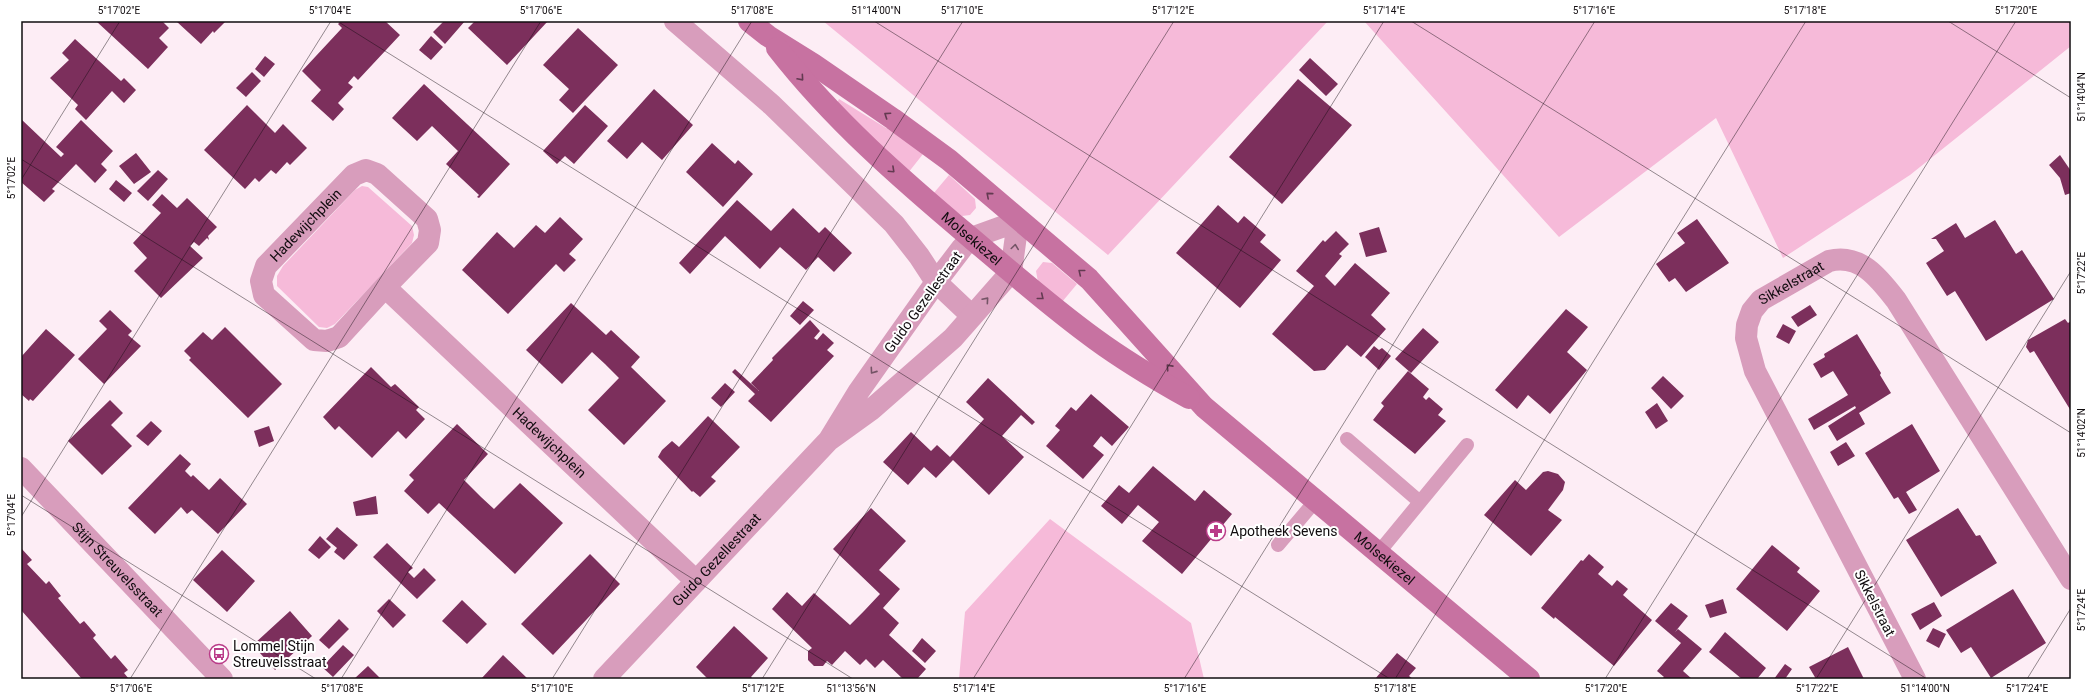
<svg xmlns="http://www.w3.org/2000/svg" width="2092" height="700" font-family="Roboto,sans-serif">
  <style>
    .green { fill: #f6bad9 }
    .building { fill: #7c2f5c }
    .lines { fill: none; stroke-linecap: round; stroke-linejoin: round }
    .lane { stroke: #d89dbc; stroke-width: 14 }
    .street { stroke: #d89dbc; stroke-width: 22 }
    .secondary { stroke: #c772a1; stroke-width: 22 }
    .oneway { stroke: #633a51 }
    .oneway2 { stroke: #745466 }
    .ticks { fill: none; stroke: #110c0f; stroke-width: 1; stroke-opacity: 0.45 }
    .labels { text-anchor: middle; stroke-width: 4; stroke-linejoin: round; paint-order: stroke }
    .street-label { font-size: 14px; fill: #110c0f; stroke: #fff }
    .poi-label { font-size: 14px; fill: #110c0f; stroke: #fff; text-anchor: start }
    .neatline { fill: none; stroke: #110c0f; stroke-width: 1.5 }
    .ticks-label { font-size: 10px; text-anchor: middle; fill: #110c0f }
  </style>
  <rect width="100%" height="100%" fill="#fdedf5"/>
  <path class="green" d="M 823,21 L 1328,21 L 1108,255 Z
    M 1364,21 L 2071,21 L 2071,46 L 1910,175 L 1783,258 L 1716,118 L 1559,237 Z
    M 839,99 L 899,136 L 923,154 L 908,173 L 837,103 Z
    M 949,175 L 975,199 L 976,208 L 970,215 L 962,216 L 933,194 Z
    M 362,186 L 368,187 L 412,226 L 414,235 L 412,243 L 335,324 L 327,328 L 319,327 L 277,286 L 277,276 L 283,266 L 355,190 Z
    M 1043,262 L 1052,263 L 1077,284 L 1062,302 L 1038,282 L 1036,271 Z
    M 1050,519 L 1191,623 L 1204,679 L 959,679 L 965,612 Z"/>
  <path class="building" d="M 96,21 L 162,21 L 169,28 L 159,38 L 168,47 L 148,69 Z
    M 176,21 L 226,21 L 214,33 L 213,31 L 201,44 Z
    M 341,21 L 385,21 L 400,35 L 358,80 L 354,76 L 348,83 L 353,87 L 338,103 L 344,109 L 333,121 L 311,101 L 321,90 L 302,71 L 342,28 L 338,24 Z
    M 444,21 L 465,21 L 445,44 L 433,32 Z
    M 475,21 L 548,21 L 507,65 L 468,28 Z
    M 578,28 L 618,65 L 573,113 L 559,100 L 569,89 L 543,65 Z
    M 431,36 L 443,47 L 431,60 L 419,50 Z
    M 75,39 L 121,81 L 124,78 L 136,90 L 124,103 L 112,91 L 86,120 L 75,109 L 78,105 L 50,78 L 69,60 L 62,53 Z
    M 265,56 L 275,64 L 264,77 L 255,69 Z
    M 1310,58 L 1338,84 L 1326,96 L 1299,70 Z
    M 252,72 L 261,81 L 246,97 L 236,88 Z
    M 1298,79 L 1352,125 L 1282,204 L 1229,157 Z
    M 424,84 L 510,164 L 479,198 L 477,197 L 479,195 L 446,164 L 458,151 L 432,126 L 417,141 L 392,118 Z
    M 654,89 L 693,125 L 662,160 L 642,142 L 627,159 L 607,141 Z
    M 247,105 L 275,133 L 283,124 L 307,148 L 290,165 L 287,162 L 276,174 L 271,170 L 259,182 L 255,178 L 245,189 L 204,150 Z
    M 585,105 L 608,126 L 574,164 L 565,156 L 557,164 L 543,151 Z
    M 21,119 L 61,157 L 64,154 L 56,147 L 81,120 L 113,151 L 101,164 L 107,170 L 95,183 L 76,164 L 52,189 L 55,191 L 44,202 L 21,182 Z
    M 712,143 L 735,164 L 738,160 L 753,174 L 723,207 L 686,172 Z
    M 136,153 L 151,172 L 134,184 L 119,166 Z
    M 2060,155 L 2071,171 L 2071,193 L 2065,195 L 2060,178 L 2049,165 Z
    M 158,170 L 168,179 L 148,201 L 137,191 Z
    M 116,180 L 132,193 L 124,202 L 109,189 Z
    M 162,194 L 177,208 L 187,198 L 217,227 L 208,236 L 209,240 L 207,238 L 199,246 L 194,242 L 190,246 L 203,258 L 161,298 L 134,271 L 147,258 L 133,243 L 161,213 L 152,205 Z
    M 737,200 L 771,231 L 793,208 L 819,233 L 825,227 L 852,253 L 834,272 L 818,257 L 806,270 L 780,247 L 760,269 L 725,236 L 690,274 L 679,263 Z
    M 1218,205 L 1238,223 L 1244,216 L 1266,235 L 1260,242 L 1281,260 L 1240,308 L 1176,253 Z
    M 560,217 L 583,239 L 569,254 L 576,260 L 564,272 L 556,264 L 508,314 L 462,270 L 497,232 L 514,248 L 536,225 L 545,233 Z
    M 1697,219 L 1729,263 L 1686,292 L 1675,278 L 1669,282 L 1656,264 L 1685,243 L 1677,233 Z
    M 1995,220 L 2016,254 L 2022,250 L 2054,299 L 1986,341 L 1955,291 L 1947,296 L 1926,263 L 1944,251 L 1936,239 L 1931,239 L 1956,223 L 1965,238 Z
    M 1379,227 L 1387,252 L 1366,257 L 1359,233 Z
    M 1336,231 L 1349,244 L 1339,254 L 1342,256 L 1325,276 L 1335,286 L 1355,263 L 1390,293 L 1371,315 L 1386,329 L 1361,357 L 1347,345 L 1325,370 L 1314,371 L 1272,334 L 1314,286 L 1296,271 L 1323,240 L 1325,242 Z
    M 803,301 L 814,310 L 800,325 L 790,316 Z
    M 571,303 L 606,335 L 611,330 L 640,357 L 631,367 L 666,401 L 624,445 L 588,410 L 619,378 L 605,364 L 592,352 L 562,384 L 526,350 Z
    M 1810,305 L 1817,315 L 1798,327 L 1791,317 Z
    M 1566,309 L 1588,327 L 1567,352 L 1587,370 L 1550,414 L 1528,395 L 1517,409 L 1495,390 Z
    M 110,310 L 132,331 L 128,335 L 141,346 L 104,384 L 78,359 L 107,329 L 99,321 Z
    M 2065,319 L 2068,323 L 2071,321 L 2071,411 L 2034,351 L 2030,353 L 2026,347 L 2028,340 Z
    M 810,320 L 820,331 L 814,338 L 817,340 L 823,333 L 834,343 L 827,350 L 834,356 L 771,422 L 748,401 L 755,394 L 732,372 L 735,369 L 759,391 L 751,383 L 773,360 L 772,358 Z
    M 1783,324 L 1796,331 L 1789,344 L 1776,337 Z
    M 225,327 L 282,384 L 248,418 L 189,360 L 191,358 L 184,351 L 203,332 L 212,340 Z
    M 1423,328 L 1439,342 L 1411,373 L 1395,359 Z
    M 46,329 L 75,355 L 33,401 L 30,399 L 29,401 L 21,394 L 21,357 Z
    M 1857,334 L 1881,373 L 1880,375 L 1891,393 L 1859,413 L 1865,424 L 1837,441 L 1828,426 L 1856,408 L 1855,406 L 1814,430 L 1808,419 L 1848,395 L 1833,371 L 1821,378 L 1813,364 L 1825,357 L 1824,354 Z
    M 1374,346 L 1379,350 L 1382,348 L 1391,356 L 1379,370 L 1365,357 Z
    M 371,367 L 391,387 L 395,384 L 419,407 L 416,410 L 425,419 L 406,439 L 398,431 L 372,458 L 339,426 L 335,430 L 323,417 Z
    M 1408,371 L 1429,389 L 1423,397 L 1426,400 L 1429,397 L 1443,409 L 1438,415 L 1446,421 L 1415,454 L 1373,420 L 1384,406 L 1381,403 Z
    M 1663,376 L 1684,396 L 1671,409 L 1651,388 Z
    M 988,378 L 1035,422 L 1032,425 L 1021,415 L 1002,436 L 1024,457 L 989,495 L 953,460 L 936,478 L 924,467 L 908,485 L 883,462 L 911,432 L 931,451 L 937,445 L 950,457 L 984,419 L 966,402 Z
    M 725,383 L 735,392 L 721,407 L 711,398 Z
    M 1091,394 L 1129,427 L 1112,446 L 1101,436 L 1093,446 L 1104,455 L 1083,479 L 1046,446 L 1060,430 L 1055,426 L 1071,407 L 1076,411 Z
    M 110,400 L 123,413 L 111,425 L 132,446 L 102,475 L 68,441 Z
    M 1657,403 L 1668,421 L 1656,429 L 1645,412 Z
    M 708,416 L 740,447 L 711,477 L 716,481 L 700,497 L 693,491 L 692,492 L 658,457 L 662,450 L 672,441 L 679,447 Z
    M 151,421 L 162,431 L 148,446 L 136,436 Z
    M 457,424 L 488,454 L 464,480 L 481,497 L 494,509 L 520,483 L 563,523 L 515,574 L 439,503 L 428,514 L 404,491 L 414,480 L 409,475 Z
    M 1912,424 L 1940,471 L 1906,492 L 1917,510 L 1909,514 L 1898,497 L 1894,499 L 1865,453 Z
    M 269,426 L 274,441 L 259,447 L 254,431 Z
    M 1846,442 L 1855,456 L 1838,466 L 1830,452 Z
    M 180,454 L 191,464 L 185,471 L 191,477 L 193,475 L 209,490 L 220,478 L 247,504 L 218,534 L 192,510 L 187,514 L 181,507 L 155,534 L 128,508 Z
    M 1153,466 L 1195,501 L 1204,490 L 1232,514 L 1182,574 L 1142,541 L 1159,522 L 1138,505 L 1122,524 L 1101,506 L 1119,485 L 1129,493 Z
    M 1548,471 L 1558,474 L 1565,482 L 1563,490 L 1548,510 L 1562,520 L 1531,556 L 1484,515 L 1515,480 L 1526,490 L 1543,472 Z
    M 376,496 L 378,514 L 356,516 L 353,502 Z
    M 871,508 L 906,541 L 879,570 L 900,589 L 883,608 L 899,623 L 889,635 L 926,669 L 917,679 L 903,679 L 883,660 L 875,668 L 866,659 L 860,665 L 845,651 L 832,665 L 827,661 L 823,666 L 814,666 L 808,660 L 808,651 L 812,648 L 772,609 L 787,592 L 802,606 L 814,593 L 850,625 L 864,611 L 880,594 L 833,549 Z
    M 1958,508 L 1976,536 L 1980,535 L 1997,563 L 1941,597 L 1906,540 Z
    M 337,527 L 358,545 L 344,560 L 334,552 L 337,548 L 326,539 Z
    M 320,536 L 331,547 L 319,559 L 308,550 Z
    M 387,543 L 413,568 L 408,572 L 414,578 L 424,568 L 436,580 L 417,599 L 373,557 Z
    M 1772,545 L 1800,568 L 1797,572 L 1820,591 L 1787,631 L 1736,589 Z
    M 21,548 L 32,560 L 27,564 L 46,584 L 49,581 L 61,596 L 58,598 L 80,624 L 84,621 L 96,635 L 93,638 L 111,659 L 115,655 L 128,670 L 124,673 L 129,679 L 82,679 L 21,610 Z
    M 222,550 L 255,581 L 227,612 L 193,580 Z
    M 590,554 L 620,584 L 553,655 L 521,624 Z
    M 1589,554 L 1604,567 L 1598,574 L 1612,586 L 1617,580 L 1628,589 L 1623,595 L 1652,620 L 1614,666 L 1555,617 L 1554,619 L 1541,608 L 1581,560 L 1583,561 Z
    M 2013,589 L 2046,643 L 1991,678 L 1971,647 L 1961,653 L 1946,630 Z
    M 389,599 L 406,615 L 393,628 L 377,611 Z
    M 1723,599 L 1727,613 L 1710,618 L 1705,605 Z
    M 462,600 L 487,624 L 467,644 L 442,621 Z
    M 1934,602 L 1942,616 L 1920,630 L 1911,614 Z
    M 1671,603 L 1688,616 L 1675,632 L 1678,629 L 1702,649 L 1683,671 L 1692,679 L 1662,679 L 1664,677 L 1657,671 L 1681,643 L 1655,621 Z
    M 290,611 L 312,636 L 275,670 L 253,645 Z
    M 339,619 L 349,629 L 329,649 L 319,640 Z
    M 734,626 L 768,658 L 751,677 L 753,679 L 708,679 L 696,667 Z
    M 1933,628 L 1946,634 L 1939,648 L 1926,641 Z
    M 1725,632 L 1766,668 L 1757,679 L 1742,679 L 1709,652 Z
    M 922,638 L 936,651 L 925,663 L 912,651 Z
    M 343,645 L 354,655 L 333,677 L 322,667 Z
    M 1848,647 L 1864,679 L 1816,679 L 1809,667 Z
    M 1397,653 L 1416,668 L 1409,676 L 1413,679 L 1375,679 Z
    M 503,655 L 528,679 L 481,679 Z
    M 1785,664 L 1792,669 L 1785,679 L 1774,679 Z
    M 368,666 L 381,679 L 354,679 Z"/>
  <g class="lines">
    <path class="lane" d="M 1347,439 L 1420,502
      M 1278,545 L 1317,499
      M 1379,552 L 1467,445"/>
    <g class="street">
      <path d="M 675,21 L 772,105 L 894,224 L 919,256 L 936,282 L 972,316"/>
      <path id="s1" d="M 385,287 L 339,337 L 327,341 L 314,340 L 264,295 L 261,281 L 266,266 L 354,175 L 366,170 L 377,174 L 427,219 L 430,230 L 428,243 L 385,287 L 696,581"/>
      <path id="s2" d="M 21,468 L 222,679"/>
      <path id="s3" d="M 604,679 L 829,440 L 872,409 L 953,338 L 1011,272 L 1018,221 L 971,238 L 962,248 L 936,282 L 859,391 L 829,440"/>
      <path id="s4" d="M 1915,679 L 1755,371 L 1746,338 L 1747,325 L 1752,311 L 1761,300 L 1829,261 C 1860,253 1879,278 1896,300 L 2071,579"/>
    </g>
    <g class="secondary">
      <path id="s5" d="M 749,21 L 768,36 L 813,64 L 893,119 L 949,160 L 1089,279 L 1204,407 L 1529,679"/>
      <path id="s6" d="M 777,48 C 833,120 901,179 971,238 C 1011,272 1052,308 1095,339 C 1125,361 1157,380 1189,398"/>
    </g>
  </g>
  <defs><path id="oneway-chevron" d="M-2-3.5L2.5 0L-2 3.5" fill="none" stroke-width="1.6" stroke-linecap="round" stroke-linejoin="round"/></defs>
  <g class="oneway">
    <use href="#oneway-chevron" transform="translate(801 78) rotate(49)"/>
    <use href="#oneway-chevron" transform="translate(887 115) rotate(-146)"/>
    <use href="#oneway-chevron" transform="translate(892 170) rotate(43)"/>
    <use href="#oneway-chevron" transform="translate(989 195) rotate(-139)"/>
    <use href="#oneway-chevron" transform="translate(1081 272) rotate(-141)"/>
    <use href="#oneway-chevron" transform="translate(1041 297) rotate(39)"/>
    <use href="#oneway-chevron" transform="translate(1169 367) rotate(-132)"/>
  </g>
  <g class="oneway2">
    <use href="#oneway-chevron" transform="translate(1015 247) rotate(-82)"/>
    <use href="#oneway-chevron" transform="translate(986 300) rotate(-49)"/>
    <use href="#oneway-chevron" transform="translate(873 371) rotate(125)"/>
  </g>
  <path class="ticks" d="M 337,21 L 1390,679M 874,21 L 1927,679M 1411,21 L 2071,433M 1948,21 L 2071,98M 21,159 L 853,679M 21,180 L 120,21M 21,495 L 316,679M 21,517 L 331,21M 130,679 L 541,21M 341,679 L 752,21M 552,679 L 963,21M 762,679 L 1174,21M 973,679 L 1384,21M 1184,679 L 1595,21M 1395,679 L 1806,21M 1605,679 L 2016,21M 1816,679 L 2071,271M 2027,679 L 2071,608"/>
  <defs>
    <g id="pharmacy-ring" transform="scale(1)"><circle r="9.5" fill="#fff" stroke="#ba3c89" stroke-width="1.5"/><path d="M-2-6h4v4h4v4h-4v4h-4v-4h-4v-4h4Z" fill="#ba3c89"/></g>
    <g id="bus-ring" transform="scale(1)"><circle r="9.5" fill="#fff" stroke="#ba3c89" stroke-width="1.5"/><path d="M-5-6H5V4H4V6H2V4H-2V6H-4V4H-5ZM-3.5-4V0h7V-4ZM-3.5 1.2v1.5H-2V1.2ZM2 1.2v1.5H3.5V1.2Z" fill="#ba3c89"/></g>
  </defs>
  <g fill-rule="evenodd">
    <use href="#pharmacy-ring" x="1216" y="531"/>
    <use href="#bus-ring" x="219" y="654"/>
  </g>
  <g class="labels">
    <g class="street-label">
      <text dy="5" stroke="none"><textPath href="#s1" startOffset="248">Hadewijchplein</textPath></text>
      <text dy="5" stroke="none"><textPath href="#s6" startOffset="273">Molsekiezel</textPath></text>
      <text dy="5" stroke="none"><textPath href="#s4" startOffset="458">Sikkelstraat</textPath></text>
      <text transform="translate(923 302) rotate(-54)" y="5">Guido Gezellestraat</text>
      <text dy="5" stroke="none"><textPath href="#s1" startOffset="722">Hadewijchplein</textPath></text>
      <text dy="5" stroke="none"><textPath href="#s5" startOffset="835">Molsekiezel</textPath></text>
      <text dy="5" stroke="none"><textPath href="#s3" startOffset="164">Guido Gezellestraat</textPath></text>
      <text dy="5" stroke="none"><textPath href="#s2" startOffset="140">Stijn Streuvelsstraat</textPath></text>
      <text transform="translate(1875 603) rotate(63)" y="5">Sikkelstraat</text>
    </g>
    <g class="poi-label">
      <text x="1230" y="536">Apotheek Sevens</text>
      <text x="233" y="651">Lommel Stijn<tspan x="233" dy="16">Streuvelsstraat</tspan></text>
    </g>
  </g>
  <rect width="2092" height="700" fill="none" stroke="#ffffff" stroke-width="44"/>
  <rect x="22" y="22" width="2048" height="656" class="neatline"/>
  <g class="ticks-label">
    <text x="119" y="14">5°17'02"E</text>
    <text x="330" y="14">5°17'04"E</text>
    <text x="541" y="14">5°17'06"E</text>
    <text x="752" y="14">5°17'08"E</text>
    <text x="876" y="14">51°14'00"N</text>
    <text x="962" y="14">5°17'10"E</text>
    <text x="1173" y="14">5°17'12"E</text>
    <text x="1384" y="14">5°17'14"E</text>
    <text x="1594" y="14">5°17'16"E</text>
    <text x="1805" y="14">5°17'18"E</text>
    <text x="2016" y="14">5°17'20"E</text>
    <text transform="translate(2081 97) rotate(-90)" y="4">51°14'04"N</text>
    <text transform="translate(11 178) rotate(-90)" y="4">5°17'02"E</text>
    <text transform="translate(2081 273) rotate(-90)" y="4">5°17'22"E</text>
    <text transform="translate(2081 433) rotate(-90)" y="4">51°14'02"N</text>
    <text transform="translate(11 515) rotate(-90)" y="4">5°17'04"E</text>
    <text transform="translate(2081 610) rotate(-90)" y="4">5°17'24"E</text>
    <text x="131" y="692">5°17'06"E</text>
    <text x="342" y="692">5°17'08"E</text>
    <text x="552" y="692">5°17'10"E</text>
    <text x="763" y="692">5°17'12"E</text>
    <text x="851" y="692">51°13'56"N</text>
    <text x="974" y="692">5°17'14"E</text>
    <text x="1185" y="692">5°17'16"E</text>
    <text x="1395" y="692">5°17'18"E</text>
    <text x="1606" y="692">5°17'20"E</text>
    <text x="1817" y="692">5°17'22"E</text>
    <text x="1925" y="692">51°14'00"N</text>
    <text x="2027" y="692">5°17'24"E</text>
  </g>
</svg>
